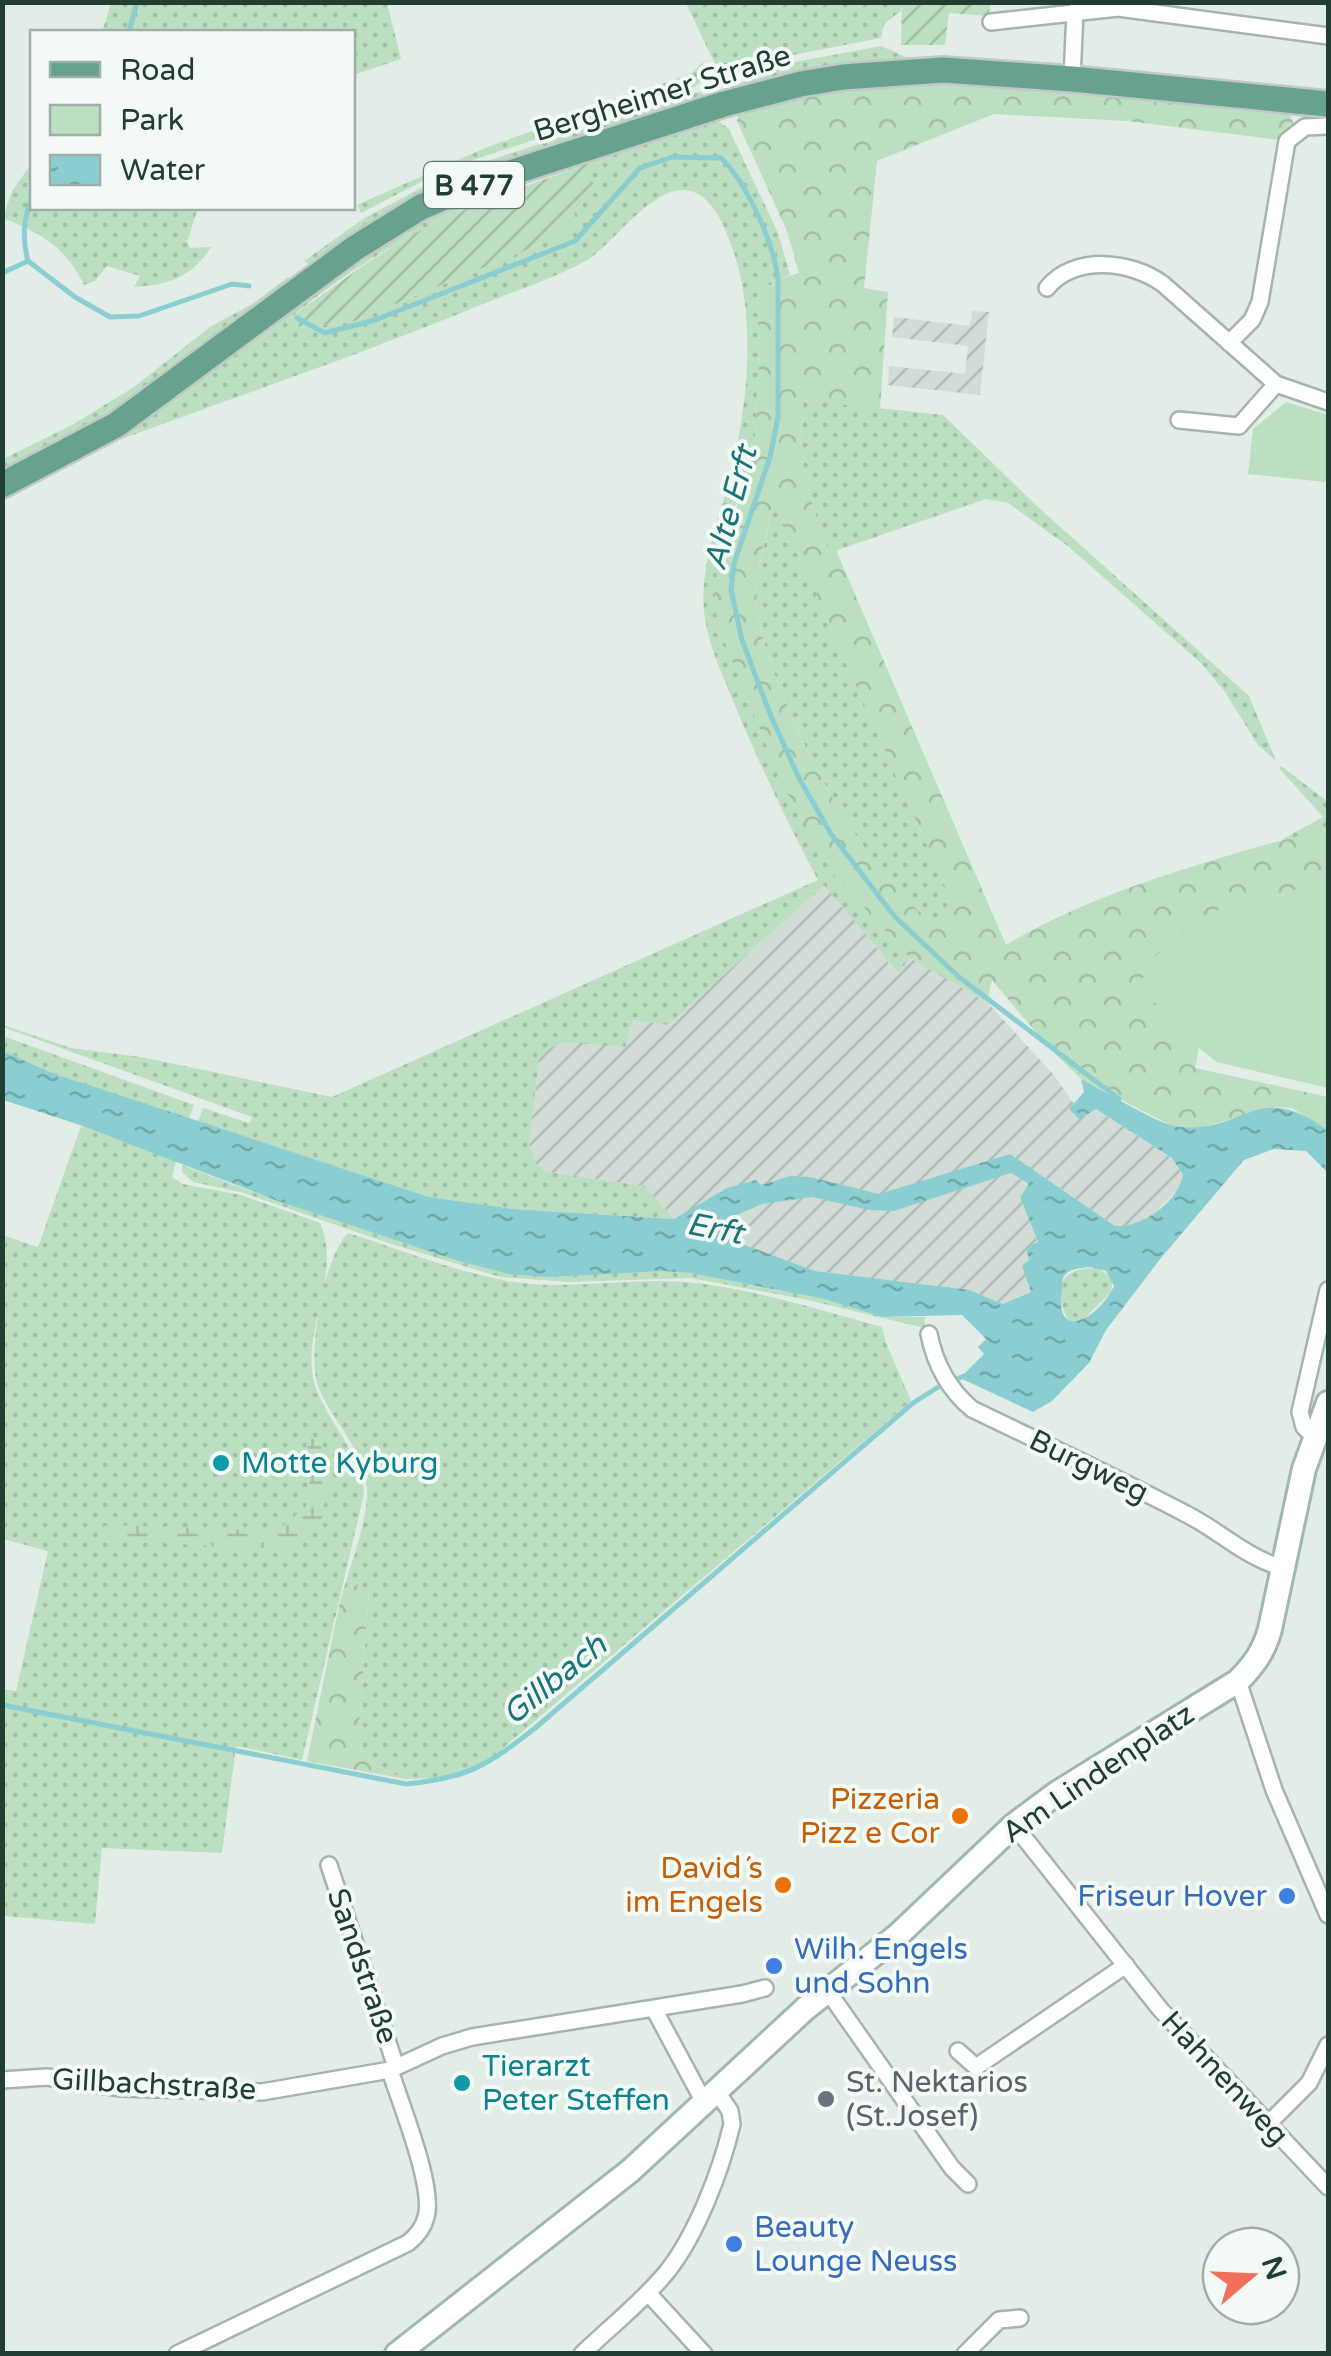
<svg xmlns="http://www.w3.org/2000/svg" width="1331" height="2356" font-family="'Varela Round',sans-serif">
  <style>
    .industrial { fill: url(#industrial-furrows) }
    .grass { fill: url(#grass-dots); fill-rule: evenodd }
    .forest { fill: url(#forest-crowns); fill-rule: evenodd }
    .wetland { fill: url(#wetland-marsh) }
    .park { fill: #bcdec1 }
    .garden { fill: url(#garden-furrows) }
    .water { fill: url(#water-ripples); fill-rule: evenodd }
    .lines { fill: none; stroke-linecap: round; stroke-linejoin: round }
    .stream { stroke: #8bced1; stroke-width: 5 }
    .minor-casing { stroke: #a5b5ad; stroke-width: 20 }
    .secondary-casing { stroke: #a1b8ae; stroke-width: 28 }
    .primary-casing { stroke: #c1c9c6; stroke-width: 30 }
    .minor { stroke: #fff; stroke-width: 15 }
    .secondary { stroke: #fff; stroke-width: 22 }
    .primary { stroke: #67a28c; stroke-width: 25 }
    .culture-dot { fill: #0f9aa8; stroke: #f3f9f5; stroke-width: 4 }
    .food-dot { fill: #e8710a; stroke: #f3f9f5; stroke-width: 4 }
    .shop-dot { fill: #3f7fe0; stroke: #f3f9f5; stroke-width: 4 }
    .worship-dot { fill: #6b7280; stroke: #f3f9f5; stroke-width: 4 }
    .labels { text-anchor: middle; stroke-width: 8; stroke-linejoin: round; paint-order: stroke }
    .shield { fill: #f3f9f5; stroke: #61766d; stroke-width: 2.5 }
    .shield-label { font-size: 28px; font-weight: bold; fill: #223e33 }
    .street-label { font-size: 30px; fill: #223e33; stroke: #f3f9f5 }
    .culture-label { font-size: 30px; fill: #0d838f; stroke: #f3f9f5; text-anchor: start }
    .food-label { font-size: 30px; fill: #c56008; stroke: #f3f9f5; text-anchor: end }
    .shop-label { font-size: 30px; fill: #366cbe; stroke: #f3f9f5; text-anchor: start }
    .worship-label { font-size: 30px; fill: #5b616d; stroke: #f3f9f5; text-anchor: start }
    .water-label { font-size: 32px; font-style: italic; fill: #1c747a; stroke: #f3f9f5 }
  </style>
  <defs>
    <pattern id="industrial-furrows" width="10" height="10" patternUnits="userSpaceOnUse" patternTransform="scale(2.5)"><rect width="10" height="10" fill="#d1dcd6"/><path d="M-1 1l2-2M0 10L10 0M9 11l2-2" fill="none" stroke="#b3beb8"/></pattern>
    <pattern id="grass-dots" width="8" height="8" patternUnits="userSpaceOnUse" patternTransform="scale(2.5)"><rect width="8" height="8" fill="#bcdec1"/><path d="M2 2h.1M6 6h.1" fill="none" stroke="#a1c0a6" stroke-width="1.8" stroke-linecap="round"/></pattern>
    <pattern id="forest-crowns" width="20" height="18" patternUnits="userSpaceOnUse" patternTransform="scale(2.5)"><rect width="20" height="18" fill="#bcdec1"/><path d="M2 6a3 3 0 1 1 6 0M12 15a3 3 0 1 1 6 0" fill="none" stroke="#a1c0a6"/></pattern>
    <pattern id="wetland-marsh" width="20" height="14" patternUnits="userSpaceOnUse" patternTransform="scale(2.5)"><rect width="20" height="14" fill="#bcdec1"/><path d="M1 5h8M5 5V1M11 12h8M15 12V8" fill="none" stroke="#a1c0a6"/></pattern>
    <pattern id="garden-furrows" width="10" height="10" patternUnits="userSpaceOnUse" patternTransform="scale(2.5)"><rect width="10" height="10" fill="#bcdec1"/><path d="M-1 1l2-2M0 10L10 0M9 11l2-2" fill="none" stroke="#a1c0a6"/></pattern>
    <pattern id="water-ripples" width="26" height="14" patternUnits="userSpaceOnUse" patternTransform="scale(2.5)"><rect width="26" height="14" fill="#8bced1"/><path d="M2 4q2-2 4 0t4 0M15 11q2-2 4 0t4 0" fill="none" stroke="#71a9aa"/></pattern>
  </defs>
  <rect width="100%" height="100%" fill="#e3ede7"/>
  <path class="industrial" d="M 972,311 L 989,312 L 980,395 L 888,385 L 889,366 L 965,374 L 968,346 L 892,337 L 894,317 L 970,326 Z
    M 825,884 L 897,973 L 910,958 L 987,1002 L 1053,1074 L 1074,1104 L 1070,1109 L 1096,1109 L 1172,1158 L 1183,1175 L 1181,1187 L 1149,1218 L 1125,1227 L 1115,1226 L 1041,1175 L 1020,1197 L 1038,1243 L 1026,1264 L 1031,1292 L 1003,1304 L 969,1291 L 815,1271 L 674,1219 L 645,1186 L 548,1172 L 536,1164 L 529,1144 L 539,1059 L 551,1047 L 566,1042 L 590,1043 L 633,1020 L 668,1025 Z"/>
  <path class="grass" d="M 111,3 L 387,3 L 401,59 L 353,75 L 352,32 L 102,32 Z
    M 686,3 L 902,3 L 901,11 L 884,24 L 881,38 L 777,58 L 734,81 L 724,83 Z
    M 881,46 L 908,58 L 989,58 L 1056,64 L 1052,68 L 728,93 L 726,90 L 779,65 Z
    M 703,62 L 704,80 L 694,87 L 446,169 L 361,213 L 357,205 L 485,148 L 692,73 Z
    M 699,92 L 703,93 L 702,101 L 309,264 L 304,261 L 363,219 L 447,174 Z
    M 707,120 L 718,121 L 729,129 L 778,233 L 790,275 L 757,286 L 759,350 L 755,444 L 721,553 L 834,875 L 910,958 L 898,973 L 824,885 L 668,1025 L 633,1020 L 625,1047 L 566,1042 L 551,1047 L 539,1059 L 529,1144 L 536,1164 L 548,1172 L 645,1186 L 674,1219 L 513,1209 L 429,1197 L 198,1122 L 203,1108 L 249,1123 L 252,1117 L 3,1027 L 3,1025 L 71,1048 L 141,1057 L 332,1097 L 818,880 C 785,818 758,761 731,696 C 720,669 706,639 704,610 C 700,567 717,525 728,485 C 748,408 759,314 729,239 C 723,223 712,199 694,192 C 655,178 615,245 584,262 C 550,280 509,293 473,308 C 352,358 228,399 105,445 L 343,268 L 449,204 ZM 586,166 L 594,189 L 574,213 L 576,221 L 570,229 L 550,240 L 355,321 L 300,328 L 293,316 C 375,247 482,192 586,166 Z
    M 32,163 L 32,208 L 198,208 L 187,242 L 190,248 L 211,247 C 192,277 168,285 134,287 L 140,276 L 107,266 L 95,281 L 84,285 C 65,246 42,234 3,218 L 12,191 Z
    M 288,277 L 291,283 L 142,399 L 3,476 L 3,459 L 72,425 L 134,387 L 210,327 L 252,304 Z
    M 803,400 L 943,415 L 1038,507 L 1249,696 L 1276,761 L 1258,745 L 1225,692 L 1202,664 L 1069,547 L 1008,503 L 986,499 L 829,553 C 808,497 797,461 803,400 Z
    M 774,501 L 946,888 L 948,919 L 942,923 C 933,919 922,915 915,909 C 853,852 771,697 758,614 C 752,577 767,537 774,501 Z
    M 1281,766 L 1328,802 L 1328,830 L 1281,840 L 1323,817 L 1279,768 Z
    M 3,1036 L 194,1105 L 189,1119 L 55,1074 L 3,1051 Z
    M 81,1126 L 176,1161 L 172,1177 L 183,1184 L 241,1195 L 320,1223 C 341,1270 307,1322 312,1371 C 316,1412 361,1447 364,1494 L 302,1760 L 236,1746 L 222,1853 L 102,1848 L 95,1924 L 3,1916 L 3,1689 L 16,1691 L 48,1551 L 3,1539 L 2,1235 L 38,1247 Z
    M 182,1165 L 244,1189 L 452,1259 L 690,1273 L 824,1299 L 882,1317 L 925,1317 L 924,1328 L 808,1300 L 691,1278 L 569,1282 L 500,1277 L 385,1242 L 244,1193 L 193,1182 L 182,1172 Z
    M 348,1233 C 399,1249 450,1270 503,1280 C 564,1292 625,1277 687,1282 C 751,1288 820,1310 882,1327 L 886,1343 L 911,1401 L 489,1760 L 467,1771 L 438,1778 L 405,1779 L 370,1764 L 358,1742 L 369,1591 L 347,1588 L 340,1601 C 349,1569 369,1519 367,1487 C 364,1451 333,1421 319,1389 C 306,1357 323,1258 348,1233 Z
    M 1098,1268 L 1113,1279 L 1111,1292 L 1080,1323 L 1068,1320 C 1052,1289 1059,1267 1098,1268 Z"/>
  <path class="forest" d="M 909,81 L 996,83 L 1285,107 L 1294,124 L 1280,140 L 1127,121 L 994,114 L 877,161 L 864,288 L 888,292 L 880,409 L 803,400 C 797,459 808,498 829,552 L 836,550 L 1006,945 C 1095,891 1218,858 1319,830 L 1328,830 L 1328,875 L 1288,893 L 1244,898 L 1140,984 L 1182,1035 L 1199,1048 L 1195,1068 L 1328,1097 L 1328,1131 L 1292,1108 L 1275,1107 L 1203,1127 L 1176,1128 L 1081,1079 L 1050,1049 L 992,980 L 987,1002 L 910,958 L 834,875 L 781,782 L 727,648 L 715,611 L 715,582 L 755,444 L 759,350 L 757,286 L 799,273 L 787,231 L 737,121 L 739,112 L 838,90 ZM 774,502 L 946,888 L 947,919 L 942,922 C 933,918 922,915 915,908 C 851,849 773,701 758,615 C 752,578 766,538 774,502 Z
    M 357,1585 L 369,1590 L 358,1742 L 370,1764 L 405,1779 L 307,1761 L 340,1601 L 347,1588 Z"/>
  <path class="wetland" d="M 309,1438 L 319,1440 L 329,1474 L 322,1518 L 292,1547 L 243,1548 L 112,1540 L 105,1534 L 104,1526 L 113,1525 L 276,1531 L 306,1507 L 313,1455 L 306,1445 Z"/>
  <path class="park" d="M 1286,402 L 1328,415 L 1328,473 L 1325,482 L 1248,474 L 1253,429 Z
    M 1328,875 L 1328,1088 L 1217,1062 L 1182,1035 L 1140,984 L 1151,960 L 1191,923 L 1244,898 L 1288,893 Z"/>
  <path class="garden" d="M 902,3 L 991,3 L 988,16 L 949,13 L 945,45 L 901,45 Z
    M 586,165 L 595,188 L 574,213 L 576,221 L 570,229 L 550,240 L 355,321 L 300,328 L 293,316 C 338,283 385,248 435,223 C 483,199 534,183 586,165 Z"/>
  <path class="water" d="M 3,1051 L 55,1074 L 429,1197 L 513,1209 L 674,1219 L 727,1188 L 756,1180 L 761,1185 L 790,1176 L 810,1177 L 879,1194 L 1010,1154 L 1115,1226 C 1142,1228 1178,1202 1183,1175 L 1172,1158 L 1096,1109 L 1079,1119 L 1069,1109 L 1084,1092 L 1081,1079 C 1103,1090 1160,1126 1180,1127 C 1246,1133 1258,1078 1328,1131 L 1328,1173 L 1306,1151 L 1274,1149 L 1244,1160 L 1161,1258 L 1106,1330 L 1089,1363 L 1052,1401 L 1033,1412 L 960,1378 L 984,1354 L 978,1347 L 986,1339 L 962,1315 L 882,1317 L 824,1299 L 690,1273 L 662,1271 L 549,1277 L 509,1274 L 452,1259 L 278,1201 L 77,1124 L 3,1100 ZM 1011,1173 L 1029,1184 L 1020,1197 L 1038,1242 L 1026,1247 L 1029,1260 L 1022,1266 L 1031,1292 L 1003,1304 L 969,1290 L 815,1271 L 710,1232 L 718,1223 L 762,1204 L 812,1197 L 869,1210 L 894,1211 ZM 1091,1267 L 1106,1271 L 1114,1286 C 1100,1317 1053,1346 1062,1288 C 1063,1281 1061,1278 1067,1273 C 1073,1268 1084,1268 1091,1267 Z"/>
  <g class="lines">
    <path class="stream" d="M 129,32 L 137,2
      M 28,261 L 75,297 L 110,317 L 139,316 L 232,284 L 249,286
      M 28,261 C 22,238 23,220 32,198
      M 2,273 L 28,261
      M 297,318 L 325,333 L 375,320 L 575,241 L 640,168 L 672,157 L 721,158 C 747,183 773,242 778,278 L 778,417 L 770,457 L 734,564 L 731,590 L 742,640 L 770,714 L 799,778 L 831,834 L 895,917 L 959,977 L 1119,1099
      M 2,1705 L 406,1784 C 468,1778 486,1766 534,1729 L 913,1403 L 940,1386 L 964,1376"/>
    <g class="minor-casing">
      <path id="minor" d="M 991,22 L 1118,8 L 1328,36
        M 1072,79 L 1075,11
        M 1047,288 C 1074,255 1130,260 1163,284 L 1276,384 L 1328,402
        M 1229,343 L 1252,320 L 1260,302 L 1287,141 L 1305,127 L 1328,126
        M 1179,420 L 1239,426 L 1276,384
        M 929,1334 C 935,1364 948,1389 972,1409 C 1044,1444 1118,1478 1188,1515 C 1221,1532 1247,1558 1283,1568
        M 1314,1437 L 1304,1427 L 1300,1412 L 1328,1290
        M 1238,1681 L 1274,1790 L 1328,1915
        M 1014,1825 L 1160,2009 L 1328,2187
        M 329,1865 L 396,2067
        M 827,1990 L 952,2168 L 968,2184
        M 654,2009 L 705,2104
        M 958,2051 L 976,2067 L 1126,1965
        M 2,2080 L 47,2077 L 121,2088 L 262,2092 L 390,2070 L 442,2046 L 472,2037 L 742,1994 L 765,1988
        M 1268,2124 L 1309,2083 L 1328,2045
        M 648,2293 L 704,2354
        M 177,2354 L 408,2243 C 417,2236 423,2229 426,2217 C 435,2187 400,2103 390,2070
        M 582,2354 C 610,2327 641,2303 666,2273 C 696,2236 721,2171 732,2124 L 730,2111 L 717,2092
        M 965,2354 L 999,2320 L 1020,2318"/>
    </g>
    <g class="secondary-casing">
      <path id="secondary" d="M 397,2354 L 630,2171 L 806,2008 L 897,1936 L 1014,1825 L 1057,1793 L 1238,1681 C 1254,1665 1264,1651 1270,1629 L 1304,1469 L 1328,1403"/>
    </g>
    <g class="primary-casing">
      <path id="primary" d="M 2,485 L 116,425 L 355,248 L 421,207 L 476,184 L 724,104 L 801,84 L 843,77 L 943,70 L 1072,79 L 1328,104"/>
    </g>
    <use href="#minor" class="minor"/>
    <use href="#secondary" class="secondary"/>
    <use href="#primary" class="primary"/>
  </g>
  <g class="culture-dot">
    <circle cx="221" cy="1463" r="10"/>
    <circle cx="462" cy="2083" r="10"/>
  </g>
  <g class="food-dot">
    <circle cx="960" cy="1816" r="10"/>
    <circle cx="783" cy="1885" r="10"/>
  </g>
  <g class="shop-dot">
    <circle cx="1287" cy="1896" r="10"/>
    <circle cx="774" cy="1966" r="10"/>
    <circle cx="734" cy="2244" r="10"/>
  </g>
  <circle class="worship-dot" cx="826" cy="2099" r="10"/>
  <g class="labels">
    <rect class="shield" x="424" y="162" width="100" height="46" rx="8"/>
    <g class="shield-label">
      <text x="474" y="195">B 477</text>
    </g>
    <g class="street-label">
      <text transform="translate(662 93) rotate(-17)" y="10">Bergheimer Straße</text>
      <text transform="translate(1089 1466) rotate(26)" y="10">Burgweg</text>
      <text transform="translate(1098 1773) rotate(-34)" y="10">Am Lindenplatz</text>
      <text transform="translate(363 1966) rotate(71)" y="10">Sandstraße</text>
      <text transform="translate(1225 2078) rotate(47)" y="10">Hahnenweg</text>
      <text transform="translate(154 2084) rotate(3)" y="10">Gillbachstraße</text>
    </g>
    <g class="culture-label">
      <text x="241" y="1473">Motte Kyburg</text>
      <text x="482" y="2076">Tierarzt<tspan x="482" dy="34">Peter Steffen</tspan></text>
    </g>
    <g class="food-label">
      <text x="940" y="1809">Pizzeria<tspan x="940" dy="34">Pizz e Cor</tspan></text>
      <text x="763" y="1878">David´s<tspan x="763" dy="34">im Engels</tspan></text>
    </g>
    <g class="shop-label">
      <text x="1267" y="1906" text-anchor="end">Friseur Hover</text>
      <text x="794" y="1959">Wilh. Engels<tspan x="794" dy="34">und Sohn</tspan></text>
      <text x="754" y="2237">Beauty<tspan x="754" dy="34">Lounge Neuss</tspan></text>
    </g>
    <g class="worship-label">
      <text x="846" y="2092">St. Nektarios<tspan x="846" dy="34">(St.Josef)</tspan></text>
    </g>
    <g class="water-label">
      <text transform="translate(730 508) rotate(-75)" y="11">Alte Erft</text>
      <text transform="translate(715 1228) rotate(11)" y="11">Erft</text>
      <text transform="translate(554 1679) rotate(-39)" y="11">Gillbach</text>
    </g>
  </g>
  <rect width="1331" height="2356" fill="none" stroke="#223e33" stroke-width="10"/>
  <rect x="30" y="30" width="325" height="180" fill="#f3f9f5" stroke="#9faea7" stroke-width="2.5"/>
  <rect x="50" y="62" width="50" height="15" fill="#67a28c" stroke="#9faea7" stroke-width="2.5"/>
  <text x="120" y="80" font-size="30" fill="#223e33">Road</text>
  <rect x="50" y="105" width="50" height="30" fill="#bcdec1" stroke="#9faea7" stroke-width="2.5"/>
  <text x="120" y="130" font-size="30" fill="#223e33">Park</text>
  <rect x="50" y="155" width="50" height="30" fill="url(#water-ripples)" stroke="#9faea7" stroke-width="2.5"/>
  <text x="120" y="180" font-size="30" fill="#223e33">Water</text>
  <g transform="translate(1251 2276) rotate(71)"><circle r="48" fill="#f3f9f5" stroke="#9faea7" stroke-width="2.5"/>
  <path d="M0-8L18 38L0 25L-18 38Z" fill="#f1705c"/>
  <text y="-15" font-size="28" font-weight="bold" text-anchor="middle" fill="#223e33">N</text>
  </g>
</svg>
